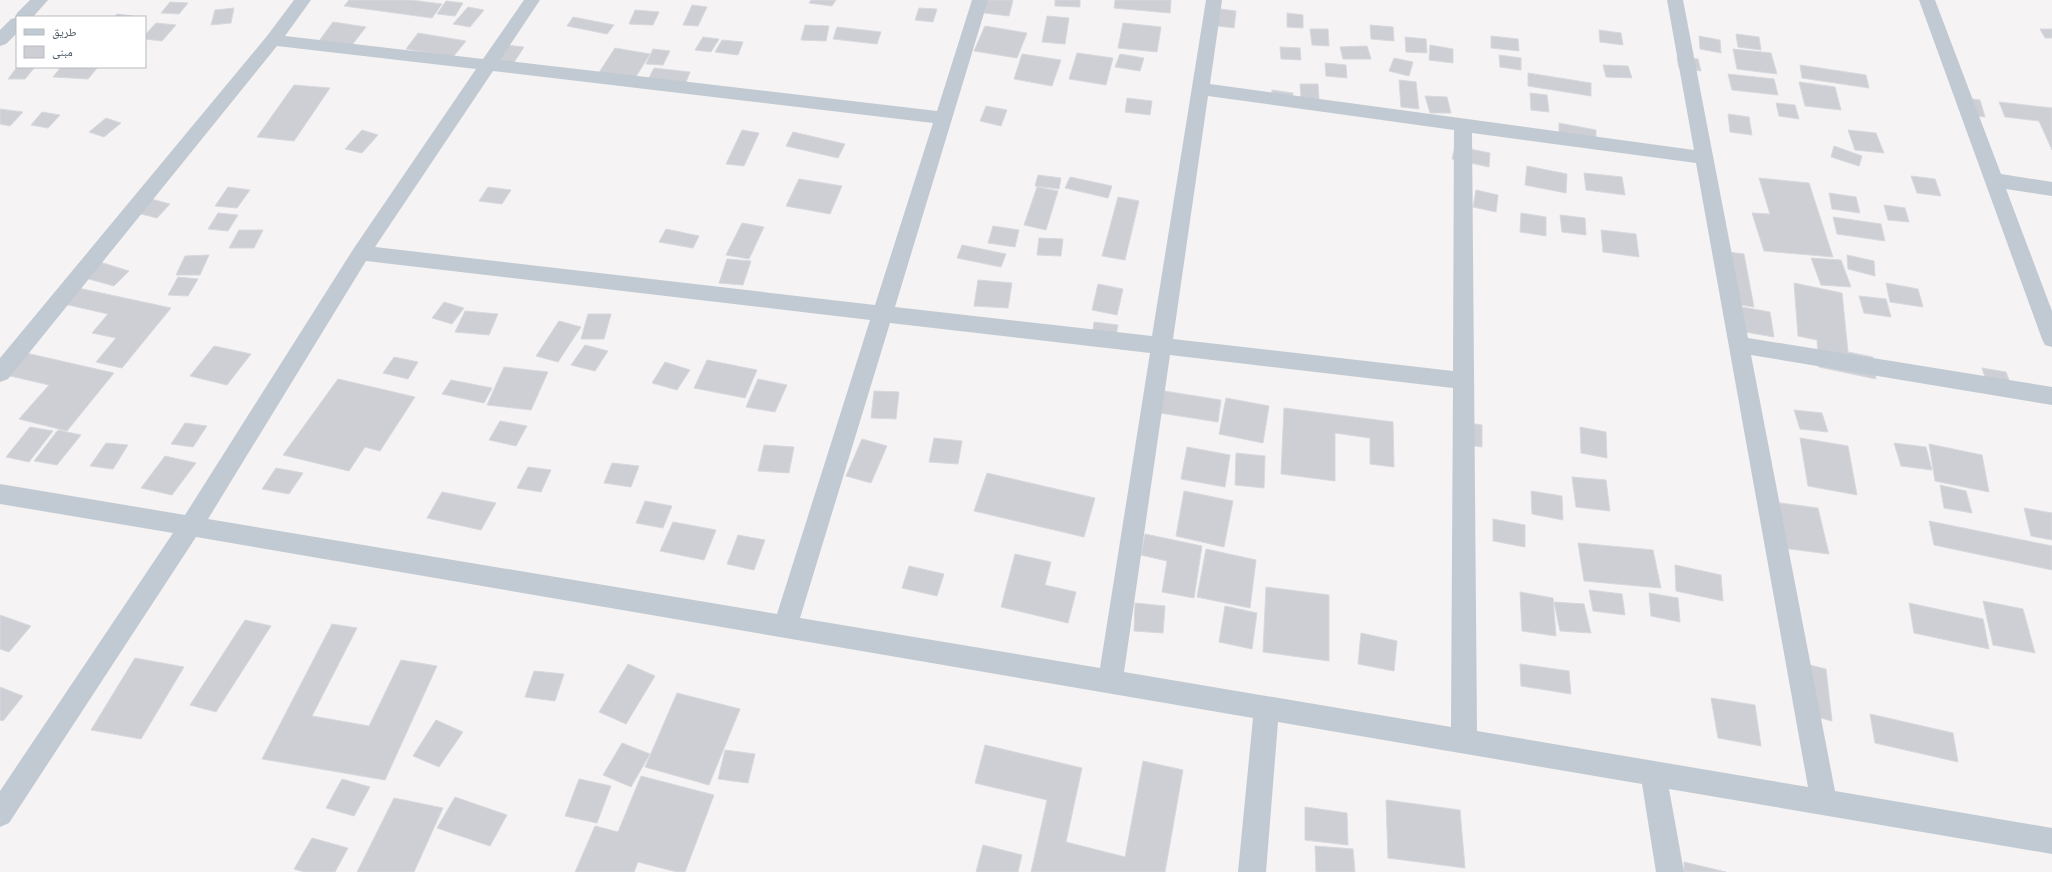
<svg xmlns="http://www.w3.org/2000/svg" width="2052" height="872" font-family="Inter,'Noto Naskh Arabic',sans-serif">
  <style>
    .building { fill: #cdcfd5; stroke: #d7d9de }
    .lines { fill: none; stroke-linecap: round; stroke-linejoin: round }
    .minor { fill: #c1cad2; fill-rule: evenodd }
  </style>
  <rect width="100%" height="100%" fill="#f5f3f3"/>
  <path class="building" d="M 349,0 L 411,0 L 442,4 L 432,18 L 344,6 Z
    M 811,0 L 836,0 L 832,6 L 809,3 Z
    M 987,0 L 1013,0 L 1009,16 L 984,13 Z
    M 1055,0 L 1080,0 L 1080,7 L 1055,6 Z
    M 1115,0 L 1171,0 L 1170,13 L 1114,8 Z
    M 446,1 L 463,3 L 455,16 L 437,14 Z
    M 170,2 L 188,3 L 179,14 L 161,13 Z
    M 692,5 L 707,7 L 698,26 L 683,25 Z
    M 468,7 L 484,10 L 470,27 L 453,24 Z
    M 234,8 L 231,23 L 211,25 L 215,10 Z
    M 919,8 L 937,9 L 933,22 L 915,20 Z
    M 1213,8 L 1236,11 L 1234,28 L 1210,25 Z
    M 635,10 L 659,12 L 653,25 L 629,24 Z
    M 1287,13 L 1303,15 L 1303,28 L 1287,27 Z
    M 117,14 L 133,16 L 114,17 Z
    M 1047,16 L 1069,18 L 1065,44 L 1042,42 Z
    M 573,17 L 614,25 L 607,34 L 567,26 Z
    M 333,22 L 366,27 L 352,45 L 319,41 Z
    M 156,23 L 176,25 L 162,41 L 145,39 L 145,35 Z
    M 1123,23 L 1161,27 L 1157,52 L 1118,48 Z
    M 805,25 L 829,26 L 826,41 L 801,40 Z
    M 1370,25 L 1393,27 L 1394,41 L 1371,39 Z
    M 985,26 L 1027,33 L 1017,58 L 974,51 Z
    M 837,27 L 881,32 L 877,44 L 833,39 Z
    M 1310,29 L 1328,29 L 1329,46 L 1312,45 Z
    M 2040,29 L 2052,29 L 2052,38 L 2045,38 Z
    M 1599,30 L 1621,33 L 1623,45 L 1600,42 Z
    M 418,33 L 466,41 L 453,57 L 406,49 Z
    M 1736,34 L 1759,37 L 1761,50 L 1738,47 Z
    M 1491,36 L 1518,39 L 1519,51 L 1491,48 Z
    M 1699,36 L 1720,40 L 1721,53 L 1700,49 Z
    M 703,37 L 719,39 L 711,52 L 695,50 Z
    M 1405,37 L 1426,39 L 1427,53 L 1406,52 Z
    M 722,40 L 743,42 L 738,55 L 715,52 Z
    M 506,45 L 524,47 L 511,67 L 492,64 Z
    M 1430,45 L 1453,49 L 1453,63 L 1429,60 Z
    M 1367,46 L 1371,59 L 1343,59 L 1340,47 Z
    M 1280,47 L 1300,48 L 1301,60 L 1281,59 Z
    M 615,48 L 650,54 L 634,80 L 598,74 Z
    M 653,49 L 670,51 L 663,65 L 646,64 Z
    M 1733,49 L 1771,53 L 1777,74 L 1737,69 Z
    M 1077,53 L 1113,58 L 1106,85 L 1069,79 Z
    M 1022,54 L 1061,60 L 1052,86 L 1014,79 Z
    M 1120,54 L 1144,58 L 1140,71 L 1115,67 Z
    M 1499,55 L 1521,58 L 1521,70 L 1500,67 Z
    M 1677,57 L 1698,59 L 1701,71 L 1679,68 Z
    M 1394,58 L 1413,62 L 1409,76 L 1389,71 Z
    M 1325,63 L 1346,65 L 1347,78 L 1326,76 Z
    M 1603,65 L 1628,66 L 1632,78 L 1606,77 Z
    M 1800,65 L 1866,75 L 1869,88 L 1802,78 Z
    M 17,67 L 35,67 L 25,79 L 8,79 Z
    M 61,67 L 98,67 L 88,79 L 53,77 Z
    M 654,68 L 690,72 L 684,87 L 647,82 Z
    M 1528,73 L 1591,83 L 1591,96 L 1528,86 Z
    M 1728,74 L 1774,79 L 1778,95 L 1732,90 Z
    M 1399,80 L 1416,82 L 1419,109 L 1401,107 Z
    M 1799,82 L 1835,87 L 1841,110 L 1805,106 Z
    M 1300,84 L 1318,84 L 1319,99 L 1301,98 Z
    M 294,85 L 330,88 L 294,141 L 257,137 Z
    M 1272,90 L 1293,93 L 1292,106 L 1271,103 Z
    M 1530,93 L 1547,95 L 1549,112 L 1531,110 Z
    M 1425,96 L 1447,97 L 1451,113 L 1430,113 Z
    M 1956,97 L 1980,100 L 1985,117 L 1962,114 Z
    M 1127,98 L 1152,101 L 1150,115 L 1125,112 Z
    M 1999,102 L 2052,108 L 2052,150 L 2039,121 L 2005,117 Z
    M 1776,103 L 1795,105 L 1799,119 L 1779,116 Z
    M 986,106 L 1007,110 L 1001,126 L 980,121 Z
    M 0,109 L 23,112 L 10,126 L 0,124 Z
    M 42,112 L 60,115 L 48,128 L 31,125 Z
    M 1728,114 L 1749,117 L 1752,135 L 1730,132 Z
    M 106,118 L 121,123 L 104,137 L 89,132 Z
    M 1559,123 L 1596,130 L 1596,142 L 1559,134 Z
    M 362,130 L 378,135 L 362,153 L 345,149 Z
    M 742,130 L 759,133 L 744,166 L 726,164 Z
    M 1848,130 L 1876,133 L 1884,153 L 1855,150 Z
    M 793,132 L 845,144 L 838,158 L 786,146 Z
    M 1455,146 L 1490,153 L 1489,167 L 1452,159 Z
    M 1834,146 L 1862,156 L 1859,166 L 1831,157 Z
    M 1527,166 L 1567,174 L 1566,193 L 1525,185 Z
    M 1584,173 L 1622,177 L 1625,195 L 1586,190 Z
    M 1038,175 L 1061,178 L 1059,189 L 1035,186 Z
    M 1911,176 L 1935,179 L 1941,196 L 1917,193 Z
    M 1070,177 L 1112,186 L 1108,198 L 1065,188 Z
    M 1759,178 L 1809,183 L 1833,257 L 1764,251 L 1752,213 L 1770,214 Z
    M 799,179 L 842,186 L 830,214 L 786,206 Z
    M 228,187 L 250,190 L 237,208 L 215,206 Z
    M 488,187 L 511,190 L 502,204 L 479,201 Z
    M 1037,187 L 1058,191 L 1046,230 L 1024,225 Z
    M 1476,190 L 1498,195 L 1496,212 L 1473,207 Z
    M 1829,193 L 1856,197 L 1860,213 L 1832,209 Z
    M 1118,197 L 1139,201 L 1125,260 L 1102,256 Z
    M 151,199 L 170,204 L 157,218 L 137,213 Z
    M 1884,205 L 1905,208 L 1909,222 L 1888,220 Z
    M 218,213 L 238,215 L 228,231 L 208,229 Z
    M 1521,213 L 1546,217 L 1546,236 L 1520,232 Z
    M 1560,215 L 1585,218 L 1586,235 L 1562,232 Z
    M 1833,217 L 1881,224 L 1885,241 L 1837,234 Z
    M 742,223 L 764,227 L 749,259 L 726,255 Z
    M 993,226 L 1019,230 L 1015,247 L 988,243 Z
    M 666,229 L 699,236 L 693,248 L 659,242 Z
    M 239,230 L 263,230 L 254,248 L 229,248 Z
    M 1601,230 L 1636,234 L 1639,257 L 1603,252 Z
    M 1039,238 L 1063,239 L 1061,256 L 1037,255 Z
    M 962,245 L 1006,254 L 1001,267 L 957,258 Z
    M 1718,251 L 1744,254 L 1754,307 L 1726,303 Z
    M 209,255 L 200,275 L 176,275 L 185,256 Z
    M 1847,255 L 1874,261 L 1875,276 L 1848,269 Z
    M 1811,258 L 1841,260 L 1851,287 L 1821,285 Z
    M 727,259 L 751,261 L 743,285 L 719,283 Z
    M 100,262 L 129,271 L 114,286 L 85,278 Z
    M 178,277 L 198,279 L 188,296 L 168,295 Z
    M 978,280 L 1012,283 L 1008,308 L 974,306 Z
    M 1794,283 L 1842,293 L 1848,352 L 1873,357 L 1876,379 L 1819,367 L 1817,340 L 1798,336 Z
    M 1886,283 L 1918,289 L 1923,307 L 1890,302 Z
    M 1098,284 L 1123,289 L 1117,315 L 1092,310 Z
    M 78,288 L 171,308 L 122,368 L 96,362 L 116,338 L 92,333 L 108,314 L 64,304 Z
    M 1859,296 L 1886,299 L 1891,317 L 1864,313 Z
    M 444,302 L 464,308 L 452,324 L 432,318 Z
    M 1730,305 L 1770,312 L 1774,337 L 1734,330 Z
    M 465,311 L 498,314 L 489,335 L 455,332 Z
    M 588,314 L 611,314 L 604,339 L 581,339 Z
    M 559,321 L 581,327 L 558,362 L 536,356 Z
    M 1094,322 L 1118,325 L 1115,341 L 1092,337 Z
    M 585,345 L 608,351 L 595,371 L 571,365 Z
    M 214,346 L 251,354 L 227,385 L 190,376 Z
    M 26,353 L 114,373 L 67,431 L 19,419 L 49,385 L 6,375 Z
    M 394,357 L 418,362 L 408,379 L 383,373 Z
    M 707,360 L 757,370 L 745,398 L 694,388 Z
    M 665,362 L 690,370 L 677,390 L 652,383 Z
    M 504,367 L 548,372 L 531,410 L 487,405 Z
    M 1982,368 L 2006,372 L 2013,391 L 1988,387 Z
    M 338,379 L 415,397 L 380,451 L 365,447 L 349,471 L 283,455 Z
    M 758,379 L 787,385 L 775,412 L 746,407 Z
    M 451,380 L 492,388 L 484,403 L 442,394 Z
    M 874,391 L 899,392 L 896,419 L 871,418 Z
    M 1164,391 L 1221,400 L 1218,422 L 1160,413 Z
    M 1226,398 L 1269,406 L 1263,443 L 1219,434 Z
    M 1284,408 L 1393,422 L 1394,467 L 1370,464 L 1370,438 L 1335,433 L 1335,481 L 1281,474 Z
    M 1794,410 L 1822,413 L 1828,432 L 1800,429 Z
    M 500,421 L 527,426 L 516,446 L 489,440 Z
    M 1454,421 L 1482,425 L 1482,447 L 1455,443 Z
    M 185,423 L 207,426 L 193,447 L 171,444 Z
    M 30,427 L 53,431 L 29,462 L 6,457 Z
    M 1580,427 L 1606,432 L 1607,458 L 1581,453 Z
    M 58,430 L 81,435 L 57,465 L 34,461 Z
    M 934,438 L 962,441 L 958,464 L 929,462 Z
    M 1800,438 L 1848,446 L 1857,495 L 1808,486 Z
    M 862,439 L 887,446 L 871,483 L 846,476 Z
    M 106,443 L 128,445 L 113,469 L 90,466 Z
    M 1894,443 L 1926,447 L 1932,470 L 1901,466 Z
    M 1929,444 L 1982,455 L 1989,492 L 1935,481 Z
    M 764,445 L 794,447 L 789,473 L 758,471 Z
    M 1187,447 L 1230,455 L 1225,487 L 1181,479 Z
    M 1236,453 L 1265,456 L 1264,488 L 1235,485 Z
    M 165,456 L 196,463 L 172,495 L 141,488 Z
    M 612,463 L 639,466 L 631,487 L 604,483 Z
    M 528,467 L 551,470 L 541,492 L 517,488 Z
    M 276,468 L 303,473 L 289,494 L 262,489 Z
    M 987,473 L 1095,498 L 1084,537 L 974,511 Z
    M 1572,477 L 1606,480 L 1610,511 L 1576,507 Z
    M 1940,485 L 1966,491 L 1972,513 L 1944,508 Z
    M 1184,491 L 1233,501 L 1224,547 L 1176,536 Z
    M 1531,491 L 1562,496 L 1563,520 L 1532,514 Z
    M 442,492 L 496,503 L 481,530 L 427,518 Z
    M 645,501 L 672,506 L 663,528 L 636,523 Z
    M 1773,502 L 1818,508 L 1829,554 L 1782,548 Z
    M 2024,508 L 2052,513 L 2052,540 L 2031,536 Z
    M 1493,519 L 1525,525 L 1525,547 L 1493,541 Z
    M 1929,521 L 2052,546 L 2052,570 L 1934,545 Z
    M 673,522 L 716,530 L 704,560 L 660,551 Z
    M 1145,534 L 1202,546 L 1194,598 L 1162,592 L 1167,561 L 1141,555 Z
    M 738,535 L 765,540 L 754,570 L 727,564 Z
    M 1578,543 L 1653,550 L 1661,588 L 1584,581 Z
    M 1206,549 L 1256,560 L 1250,608 L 1197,597 Z
    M 1015,554 L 1051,562 L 1045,585 L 1076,592 L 1068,623 L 1001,607 Z
    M 1675,565 L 1721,575 L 1723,601 L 1676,591 Z
    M 909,566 L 944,574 L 937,596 L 902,588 Z
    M 1266,587 L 1329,595 L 1329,661 L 1263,652 Z
    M 1589,590 L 1622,594 L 1625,615 L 1593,611 Z
    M 1520,592 L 1553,598 L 1556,636 L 1522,631 Z
    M 1649,593 L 1678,598 L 1680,622 L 1651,616 Z
    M 1983,601 L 2023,609 L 2035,653 L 1993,645 Z
    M 1554,602 L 1584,604 L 1591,633 L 1560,631 Z
    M 1135,603 L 1165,606 L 1163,633 L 1134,631 Z
    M 1909,603 L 1983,619 L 1989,649 L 1914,633 Z
    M 1225,606 L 1257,613 L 1252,649 L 1219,642 Z
    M 0,615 L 31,626 L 9,652 L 0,649 Z
    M 245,620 L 271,626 L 216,712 L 190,705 Z
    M 332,624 L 357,628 L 312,716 L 369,726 L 401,660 L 437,666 L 385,780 L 262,759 Z
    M 1361,633 L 1397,641 L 1394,671 L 1358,664 Z
    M 135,658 L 184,667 L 141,739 L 91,730 Z
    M 1797,662 L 1826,669 L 1832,721 L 1802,713 Z
    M 628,664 L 655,676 L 626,724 L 599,712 Z
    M 1520,664 L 1569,671 L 1571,694 L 1521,686 Z
    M 534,671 L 564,674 L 555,701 L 525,697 Z
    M 0,687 L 23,696 L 3,721 L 0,720 Z
    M 677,693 L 740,709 L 709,785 L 645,767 Z
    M 1711,698 L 1755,705 L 1761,746 L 1718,738 Z
    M 1870,714 L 1953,733 L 1958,762 L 1875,743 Z
    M 436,720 L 463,732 L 439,767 L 413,756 Z
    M 622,743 L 650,754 L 631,787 L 603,775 Z
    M 985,745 L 1082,768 L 1066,842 L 1125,857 L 1143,761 L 1183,770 L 1165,872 L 1031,872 L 1047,800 L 975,783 Z
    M 725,750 L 755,754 L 748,783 L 718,779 Z
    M 641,776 L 714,795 L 685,872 L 677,872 L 638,862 L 634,872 L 575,872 L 595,826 L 618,832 Z
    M 342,779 L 370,787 L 354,816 L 326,808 Z
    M 579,779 L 611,786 L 597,823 L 565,816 Z
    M 455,797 L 507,815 L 490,846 L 437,828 Z
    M 394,798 L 443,808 L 414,872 L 357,872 Z
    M 1386,800 L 1460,810 L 1465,868 L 1388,858 Z
    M 1305,807 L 1347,813 L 1348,845 L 1305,840 Z
    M 312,838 L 348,848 L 335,872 L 304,872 L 294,869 Z
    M 983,845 L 1022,855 L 1018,872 L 976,872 Z
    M 1315,846 L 1353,849 L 1355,872 L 1316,872 Z
    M 1684,862 L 1726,872 L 1684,872 Z"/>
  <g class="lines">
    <path class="minor" d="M 30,0 L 48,0 L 33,17 L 17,17 L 17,33 L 6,44 L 0,46 L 0,30 L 11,19 L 15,18 L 17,13 Z
      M 294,0 L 311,0 L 285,36 L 483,59 L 524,0 L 540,0 L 500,60 L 937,111 L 972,0 L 988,0 L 895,307 L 1152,336 L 1206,0 L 1222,0 L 1210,84 L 1694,150 L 1667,0 L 1683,0 L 1748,338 L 2052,387 L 2052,405 L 1751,355 L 1835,791 L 2052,828 L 2052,854 L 1669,789 L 1684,872 L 1656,872 L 1642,784 L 1278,722 L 1266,872 L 1238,872 L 1253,718 L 196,537 L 9,823 L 0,827 L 0,791 L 173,533 L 0,504 L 0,484 L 185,515 L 354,248 L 476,69 L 277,46 L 8,379 L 0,382 L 0,358 L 267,36 ZM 493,71 L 933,123 L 875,305 L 375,247 ZM 1208,96 L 1454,130 L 1453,371 L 1173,339 ZM 1472,133 L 1696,163 L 1808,787 L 1477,731 ZM 366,261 L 870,320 L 777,614 L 208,519 ZM 890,323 L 1150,353 L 1100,668 L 800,618 ZM 1170,355 L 1453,388 L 1451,727 L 1124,672 Z
      M 1919,0 L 1935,0 L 2001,174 L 2052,182 L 2052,196 L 2006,189 L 2052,311 L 2052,347 L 2045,345 L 2042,339 Z"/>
  </g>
  <rect x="16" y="16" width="130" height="52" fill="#ffffff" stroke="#b7bbc0"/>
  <rect x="24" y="29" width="20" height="6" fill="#c1cad2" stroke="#b7bbc0"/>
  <text x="52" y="36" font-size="12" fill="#4a5661">طريق</text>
  <rect x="24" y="46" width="20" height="12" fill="#cdcfd5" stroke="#b7bbc0"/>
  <text x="52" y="56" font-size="12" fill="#4a5661">مبنى</text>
</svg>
